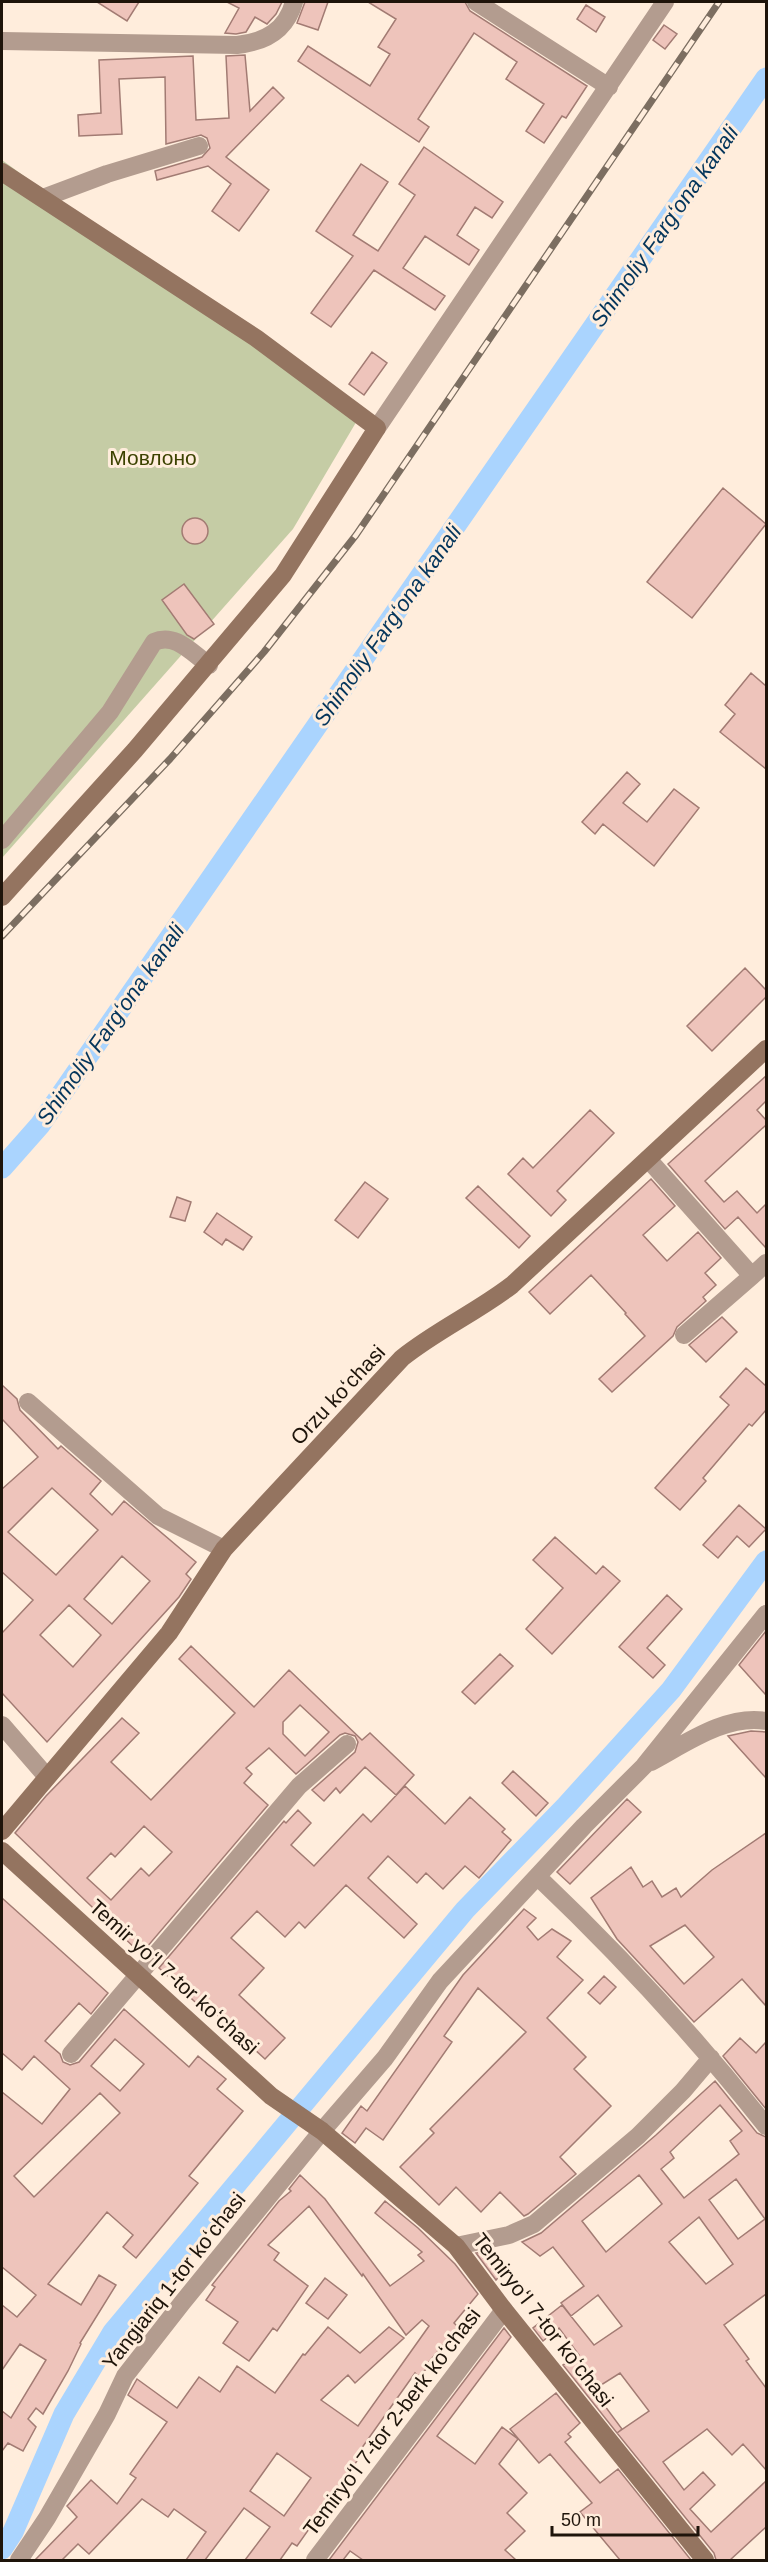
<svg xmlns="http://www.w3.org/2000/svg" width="768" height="2562" font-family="Helvetica,sans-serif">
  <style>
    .green { fill: #c5cca5 }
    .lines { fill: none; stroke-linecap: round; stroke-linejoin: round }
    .canal { stroke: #aad4fe; stroke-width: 21 }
    .building { fill: #eec4bb; stroke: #a27b73; stroke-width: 1.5; fill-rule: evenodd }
    .street { stroke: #b39c8f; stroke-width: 18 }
    .secondary { stroke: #947460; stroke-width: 18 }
    .rail-casing { stroke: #7c6e61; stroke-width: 7 }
    .rail { stroke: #ffeddc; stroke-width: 4.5; stroke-dasharray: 14; stroke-linecap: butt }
    .labels { text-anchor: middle; stroke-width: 6; stroke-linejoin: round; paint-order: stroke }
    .park-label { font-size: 21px; fill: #3c4200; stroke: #ffeddc }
    .street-label { font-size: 21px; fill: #1e140a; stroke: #ffeddc }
    .water-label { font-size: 22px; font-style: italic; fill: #04355b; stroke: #ffeddc }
  </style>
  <rect width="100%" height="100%" fill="#ffeddc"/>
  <path class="green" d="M 2,160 L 358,419 L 293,529 L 2,858 Z"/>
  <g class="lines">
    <path class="canal" d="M 2,1168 L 40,1125 L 766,78
      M 2,2549 L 13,2532 L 64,2414 L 113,2332 L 465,1910 L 566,1806 L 671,1690 L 766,1561"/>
  </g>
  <path class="building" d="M 97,2 L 139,2 L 127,21 Z
    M 227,2 L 282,2 L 276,14 L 267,24 L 255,17 L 246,32 L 236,34 L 225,33 L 239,8 Z
    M 305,2 L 328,2 L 318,30 L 297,23 Z
    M 368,2 L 465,2 L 470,11 L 587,86 L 566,118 L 562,116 L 544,143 L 526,131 L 544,104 L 506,79 L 517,62 L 474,33 L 418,119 L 429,127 L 419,142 L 298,61 L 308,46 L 370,86 L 390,54 L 378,47 L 396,19 Z
    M 586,5 L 605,17 L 596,32 L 577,19 Z
    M 664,25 L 677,34 L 665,49 L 653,40 Z
    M 245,55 L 250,111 L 273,87 L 284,98 L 226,157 L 269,190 L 239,231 L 212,211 L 231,184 L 208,166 L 157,180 L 155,171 L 202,157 L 210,148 L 207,138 L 201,135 L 166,144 L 165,77 L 119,79 L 122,134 L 79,136 L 78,115 L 101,113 L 99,60 L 193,56 L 196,120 L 229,118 L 226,56 Z
    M 424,147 L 503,202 L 492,218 L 475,207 L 457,235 L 479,250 L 469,265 L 425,236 L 403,268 L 445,296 L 435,310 L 374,270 L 331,327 L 311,313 L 353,256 L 316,231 L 361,164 L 388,182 L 353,235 L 378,251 L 415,195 L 399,184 Z
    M 372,352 L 387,363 L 364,395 L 349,384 Z
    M 723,488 L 766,524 L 692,618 L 647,582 Z
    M182 531a13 13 0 1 1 26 0a13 13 0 1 1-26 0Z
    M 184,584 L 214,624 L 194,639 L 187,635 L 162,600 Z
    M 751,673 L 766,686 L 766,769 L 720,732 L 735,714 L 725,705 Z
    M 627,772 L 640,784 L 623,803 L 647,822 L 674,789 L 699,808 L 654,866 L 603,824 L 595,834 L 582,822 Z
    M 745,968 L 766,990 L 766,997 L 712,1051 L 687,1026 Z
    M 766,1076 L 766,1101 L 757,1110 L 766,1120 L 766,1125 L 705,1181 L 724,1202 L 737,1191 L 757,1213 L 766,1204 L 766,1248 L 738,1217 L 725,1229 L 668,1164 Z
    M 590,1110 L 614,1133 L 557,1191 L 566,1200 L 551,1216 L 508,1174 L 523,1158 L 533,1168 Z
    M 651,1179 L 675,1206 L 643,1235 L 667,1261 L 698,1232 L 721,1258 L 705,1273 L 716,1285 L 703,1297 L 706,1301 L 677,1327 L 673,1336 L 612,1392 L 599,1379 L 645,1336 L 625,1314 L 626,1313 L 591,1275 L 550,1314 L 529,1292 Z
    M 365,1182 L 388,1199 L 358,1238 L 335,1220 Z
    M 478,1186 L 530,1236 L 519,1248 L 466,1198 Z
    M 177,1197 L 191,1202 L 185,1221 L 170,1217 Z
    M 217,1213 L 252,1237 L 243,1250 L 226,1239 L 222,1245 L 204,1232 Z
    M 722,1317 L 737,1332 L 706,1362 L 689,1345 Z
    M 746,1368 L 766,1386 L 766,1410 L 752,1426 L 749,1424 L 703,1478 L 706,1481 L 680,1510 L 655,1488 L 729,1405 L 720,1397 Z
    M 2,1385 L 17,1399 L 20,1410 L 58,1449 L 61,1446 L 101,1481 L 90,1494 L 112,1515 L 124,1501 L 196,1562 L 186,1574 L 191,1579 L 179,1597 L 47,1742 L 2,1693 L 2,1633 L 33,1600 L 2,1572 L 2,1489 L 38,1457 L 2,1419 ZM 52,1488 L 98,1530 L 56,1575 L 8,1532 ZM 122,1556 L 150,1581 L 112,1624 L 84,1599 ZM 69,1605 L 101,1635 L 73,1667 L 40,1635 Z
    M 739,1505 L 766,1529 L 749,1547 L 737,1536 L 718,1558 L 703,1545 Z
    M 555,1537 L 596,1574 L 603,1566 L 620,1581 L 552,1654 L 526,1629 L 563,1588 L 533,1560 Z
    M 667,1595 L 682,1609 L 647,1648 L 665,1665 L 653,1678 L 619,1647 Z
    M 766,1631 L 766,1695 L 739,1665 Z
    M 191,1646 L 254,1707 L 289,1670 L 362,1740 L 370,1733 L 414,1775 L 396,1795 L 365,1767 L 340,1793 L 336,1788 L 324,1801 L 312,1790 L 355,1752 L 358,1742 L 355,1736 L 345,1733 L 340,1735 L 296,1774 L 269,1748 L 246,1768 L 252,1774 L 244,1783 L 268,1805 L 141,1954 L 15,1833 L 46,1796 L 122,1718 L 139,1733 L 111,1762 L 151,1800 L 235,1713 L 179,1659 ZM 300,1705 L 329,1732 L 305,1756 L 283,1734 L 283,1722 ZM 144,1826 L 172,1852 L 149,1876 L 141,1868 L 111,1900 L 87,1878 L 111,1853 L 115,1857 Z
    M 500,1654 L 513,1666 L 475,1704 L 462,1692 Z
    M 751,1731 L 766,1732 L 766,1778 L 728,1736 Z
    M 513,1771 L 548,1803 L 536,1816 L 502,1783 Z
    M 405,1786 L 445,1824 L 470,1797 L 505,1829 L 502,1832 L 511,1840 L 479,1878 L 465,1866 L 443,1889 L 426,1873 L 417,1883 L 388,1856 L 368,1878 L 417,1924 L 404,1938 L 346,1885 L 305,1928 L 299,1922 L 285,1937 L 257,1911 L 231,1938 L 264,1968 L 239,1995 L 285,2038 L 265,2059 L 215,2013 L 211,2017 L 159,1968 L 284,1821 L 286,1823 L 298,1810 L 311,1823 L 291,1845 L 314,1866 L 363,1814 L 371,1822 Z
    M 627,1799 L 641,1812 L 570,1884 L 557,1872 Z
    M 766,1833 L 766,2006 L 742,1979 L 694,2022 L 617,1939 L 591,1898 L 631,1867 L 643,1887 L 652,1881 L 662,1897 L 676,1888 L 681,1897 L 712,1870 ZM 685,1925 L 714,1957 L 684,1984 L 650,1946 Z
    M 2,1898 L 108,1993 L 91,2014 L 79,2003 L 45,2041 L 60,2054 L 63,2062 L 70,2065 L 79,2062 L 124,2009 L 189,2067 L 198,2056 L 226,2079 L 217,2089 L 243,2111 L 189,2176 L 198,2183 L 136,2258 L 123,2247 L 133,2235 L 107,2212 L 48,2284 L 81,2305 L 99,2275 L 116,2285 L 80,2343 L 81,2344 L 68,2371 L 43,2414 L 36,2408 L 28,2419 L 36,2427 L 23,2451 L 8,2443 L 2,2451 L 2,2411 L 11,2418 L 46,2360 L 20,2344 L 2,2370 L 2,2305 L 17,2317 L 36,2295 L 2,2267 L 2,2092 L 42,2124 L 70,2089 L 34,2056 L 22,2070 L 2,2053 ZM 115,2039 L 144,2064 L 120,2091 L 91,2066 ZM 100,2093 L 120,2113 L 34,2197 L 14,2176 Z
    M 524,1909 L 536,1918 L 527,1927 L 538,1940 L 552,1929 L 571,1941 L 557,1957 L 583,1980 L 547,2018 L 586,2057 L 574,2069 L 611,2106 L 560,2157 L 576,2174 L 528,2214 L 524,2216 L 500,2192 L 481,2212 L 456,2187 L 439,2205 L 400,2167 L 434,2133 L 430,2129 L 526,2032 L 478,1988 L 444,2036 L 452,2042 L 383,2140 L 366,2128 L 355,2143 L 342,2133 L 361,2106 L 367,2111 L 463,1975 Z
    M 604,1976 L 616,1987 L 600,2004 L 588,1993 Z
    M 740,2038 L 756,2053 L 766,2042 L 766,2109 L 723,2056 Z
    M 715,2081 L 757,2133 L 766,2137 L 766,2294 L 724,2325 L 749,2359 L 746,2361 L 766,2388 L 766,2470 L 743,2444 L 732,2455 L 707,2429 L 663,2462 L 684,2490 L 703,2472 L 715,2485 L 690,2509 L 711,2532 L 766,2481 L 766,2527 L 730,2560 L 716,2560 L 714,2553 L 617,2433 L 649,2411 L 620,2373 L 593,2390 L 622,2429 L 617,2433 L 563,2365 L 579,2355 L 559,2328 L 543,2341 L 533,2328 L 562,2305 L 594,2345 L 622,2326 L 598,2295 L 571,2316 L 561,2303 L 584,2286 L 553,2247 L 540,2256 L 522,2242 L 541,2233 L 656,2135 ZM 720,2105 L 742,2131 L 730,2141 L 739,2154 L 684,2198 L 661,2169 L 674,2158 L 670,2152 ZM 639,2175 L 662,2204 L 606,2252 L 582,2221 ZM 736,2179 L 765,2219 L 738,2239 L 709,2200 ZM 699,2217 L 733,2264 L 706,2284 L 669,2242 Z
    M 300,2175 L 325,2199 L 390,2286 L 424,2261 L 418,2255 L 422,2252 L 375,2213 L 385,2201 L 418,2228 L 455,2264 L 478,2294 L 454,2323 L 458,2327 L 428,2363 L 430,2366 L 418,2376 L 415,2373 L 361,2449 L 364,2451 L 297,2546 L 292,2543 L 280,2560 L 245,2560 L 270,2527 L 244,2508 L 205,2560 L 186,2560 L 206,2532 L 174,2509 L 168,2517 L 142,2499 L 89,2554 L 78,2544 L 62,2560 L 35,2560 L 77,2517 L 67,2506 L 91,2480 L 117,2504 L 136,2478 L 130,2474 L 167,2422 L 128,2395 L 137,2379 L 177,2408 L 199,2377 L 220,2392 L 237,2366 L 275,2393 L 303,2354 L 305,2355 L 328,2327 L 360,2353 L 389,2327 L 404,2338 L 355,2383 L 348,2375 L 321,2400 L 358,2426 L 429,2326 L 422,2320 L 406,2335 L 363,2274 L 362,2276 L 309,2206 L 268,2245 L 279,2253 L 274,2260 L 308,2286 L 277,2331 L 273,2328 L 249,2361 L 223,2343 L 238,2322 L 206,2300 L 215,2287 L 212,2285 L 279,2201 L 291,2191 L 289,2189 ZM 277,2453 L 311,2478 L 284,2516 L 250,2491 Z
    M 489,2251 L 504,2271 L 496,2280 L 476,2253 Z
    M 325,2278 L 347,2295 L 328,2319 L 306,2303 Z
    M 504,2328 L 511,2337 L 437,2436 L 475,2464 L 502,2427 L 518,2439 L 499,2464 L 527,2493 L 507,2513 L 525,2531 L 505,2550 L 516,2560 L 363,2560 L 350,2551 L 343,2560 L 329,2560 Z
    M 556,2393 L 580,2423 L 568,2434 L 571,2437 L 565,2442 L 600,2483 L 618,2469 L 691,2560 L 620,2560 L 580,2512 L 592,2503 L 550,2454 L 539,2463 L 510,2429 Z"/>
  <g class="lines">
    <path class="street" d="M 476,2 L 609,87
      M 2,41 L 237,45 C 265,42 286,31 294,2
      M 43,198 L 107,174 L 199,146
      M 377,428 L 665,2
      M 2,840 L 110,712 L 154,642 C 175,632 192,653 209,665
      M 648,1159 L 752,1276 L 766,1263
      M 684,1335 L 752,1276
      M 28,1402 L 158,1516 L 224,1549
      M 2,1725 L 47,1777
      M 651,1762 C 685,1744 726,1714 766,1721
      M 538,1877 C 620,1955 696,2037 766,2126
      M 71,2054 L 299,1786 L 347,1744
      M 456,2246 L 509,2235 L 534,2224 L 638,2136 L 683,2091 L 711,2058
      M 19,2560 L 47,2518 L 107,2414 L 125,2376 L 182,2303 L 322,2131 L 385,2058 L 440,1981 L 584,1826 L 644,1766 L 766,1614
      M 315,2560 L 504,2310"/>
    <path class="secondary" d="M 2,172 L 256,338 L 377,428 L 283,575 L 135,750 L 2,897
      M 2,1831 L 169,1633 L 224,1549 L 402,1358 C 437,1330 477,1312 512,1285 L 766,1049
      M 2,1851 L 271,2096 L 322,2131 L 456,2246 L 504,2310 L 705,2560"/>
    <g class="rail-casing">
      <path id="rail" d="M 2,936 L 170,759 L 264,652 L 356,535 L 719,2"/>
    </g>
    <use href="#rail" class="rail"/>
  </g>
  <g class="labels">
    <g class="park-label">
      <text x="153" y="465">Мовлоно</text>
    </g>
    <g class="street-label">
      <text transform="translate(338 1395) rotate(-47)" y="7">Orzu koʻchasi</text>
      <text transform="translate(174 1977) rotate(42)" y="7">Temir yoʻl 7-tor koʻchasi</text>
      <text transform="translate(174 2281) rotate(-52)" y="7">Yangiariq 1-tor koʻchasi</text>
      <text transform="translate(543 2320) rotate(52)" y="7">Temiryoʻl 7-tor koʻchasi</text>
      <text transform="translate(392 2422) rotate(-53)" y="7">Temiryoʻl 7-tor 2-berk koʻchasi</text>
    </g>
    <g class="water-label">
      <text transform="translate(664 226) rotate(-55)" y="8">Shimoliy Fargʻona kanali</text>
      <text transform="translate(387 625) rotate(-55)" y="8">Shimoliy Fargʻona kanali</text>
      <text transform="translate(110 1024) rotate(-55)" y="8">Shimoliy Fargʻona kanali</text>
    </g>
  </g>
  <rect width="768" height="2562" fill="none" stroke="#1e140a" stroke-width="6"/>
  <path d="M552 2526v9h146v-9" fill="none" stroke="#1e140a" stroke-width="3"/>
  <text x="561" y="2526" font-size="18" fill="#1e140a" stroke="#ffeddc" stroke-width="4.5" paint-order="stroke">50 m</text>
</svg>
